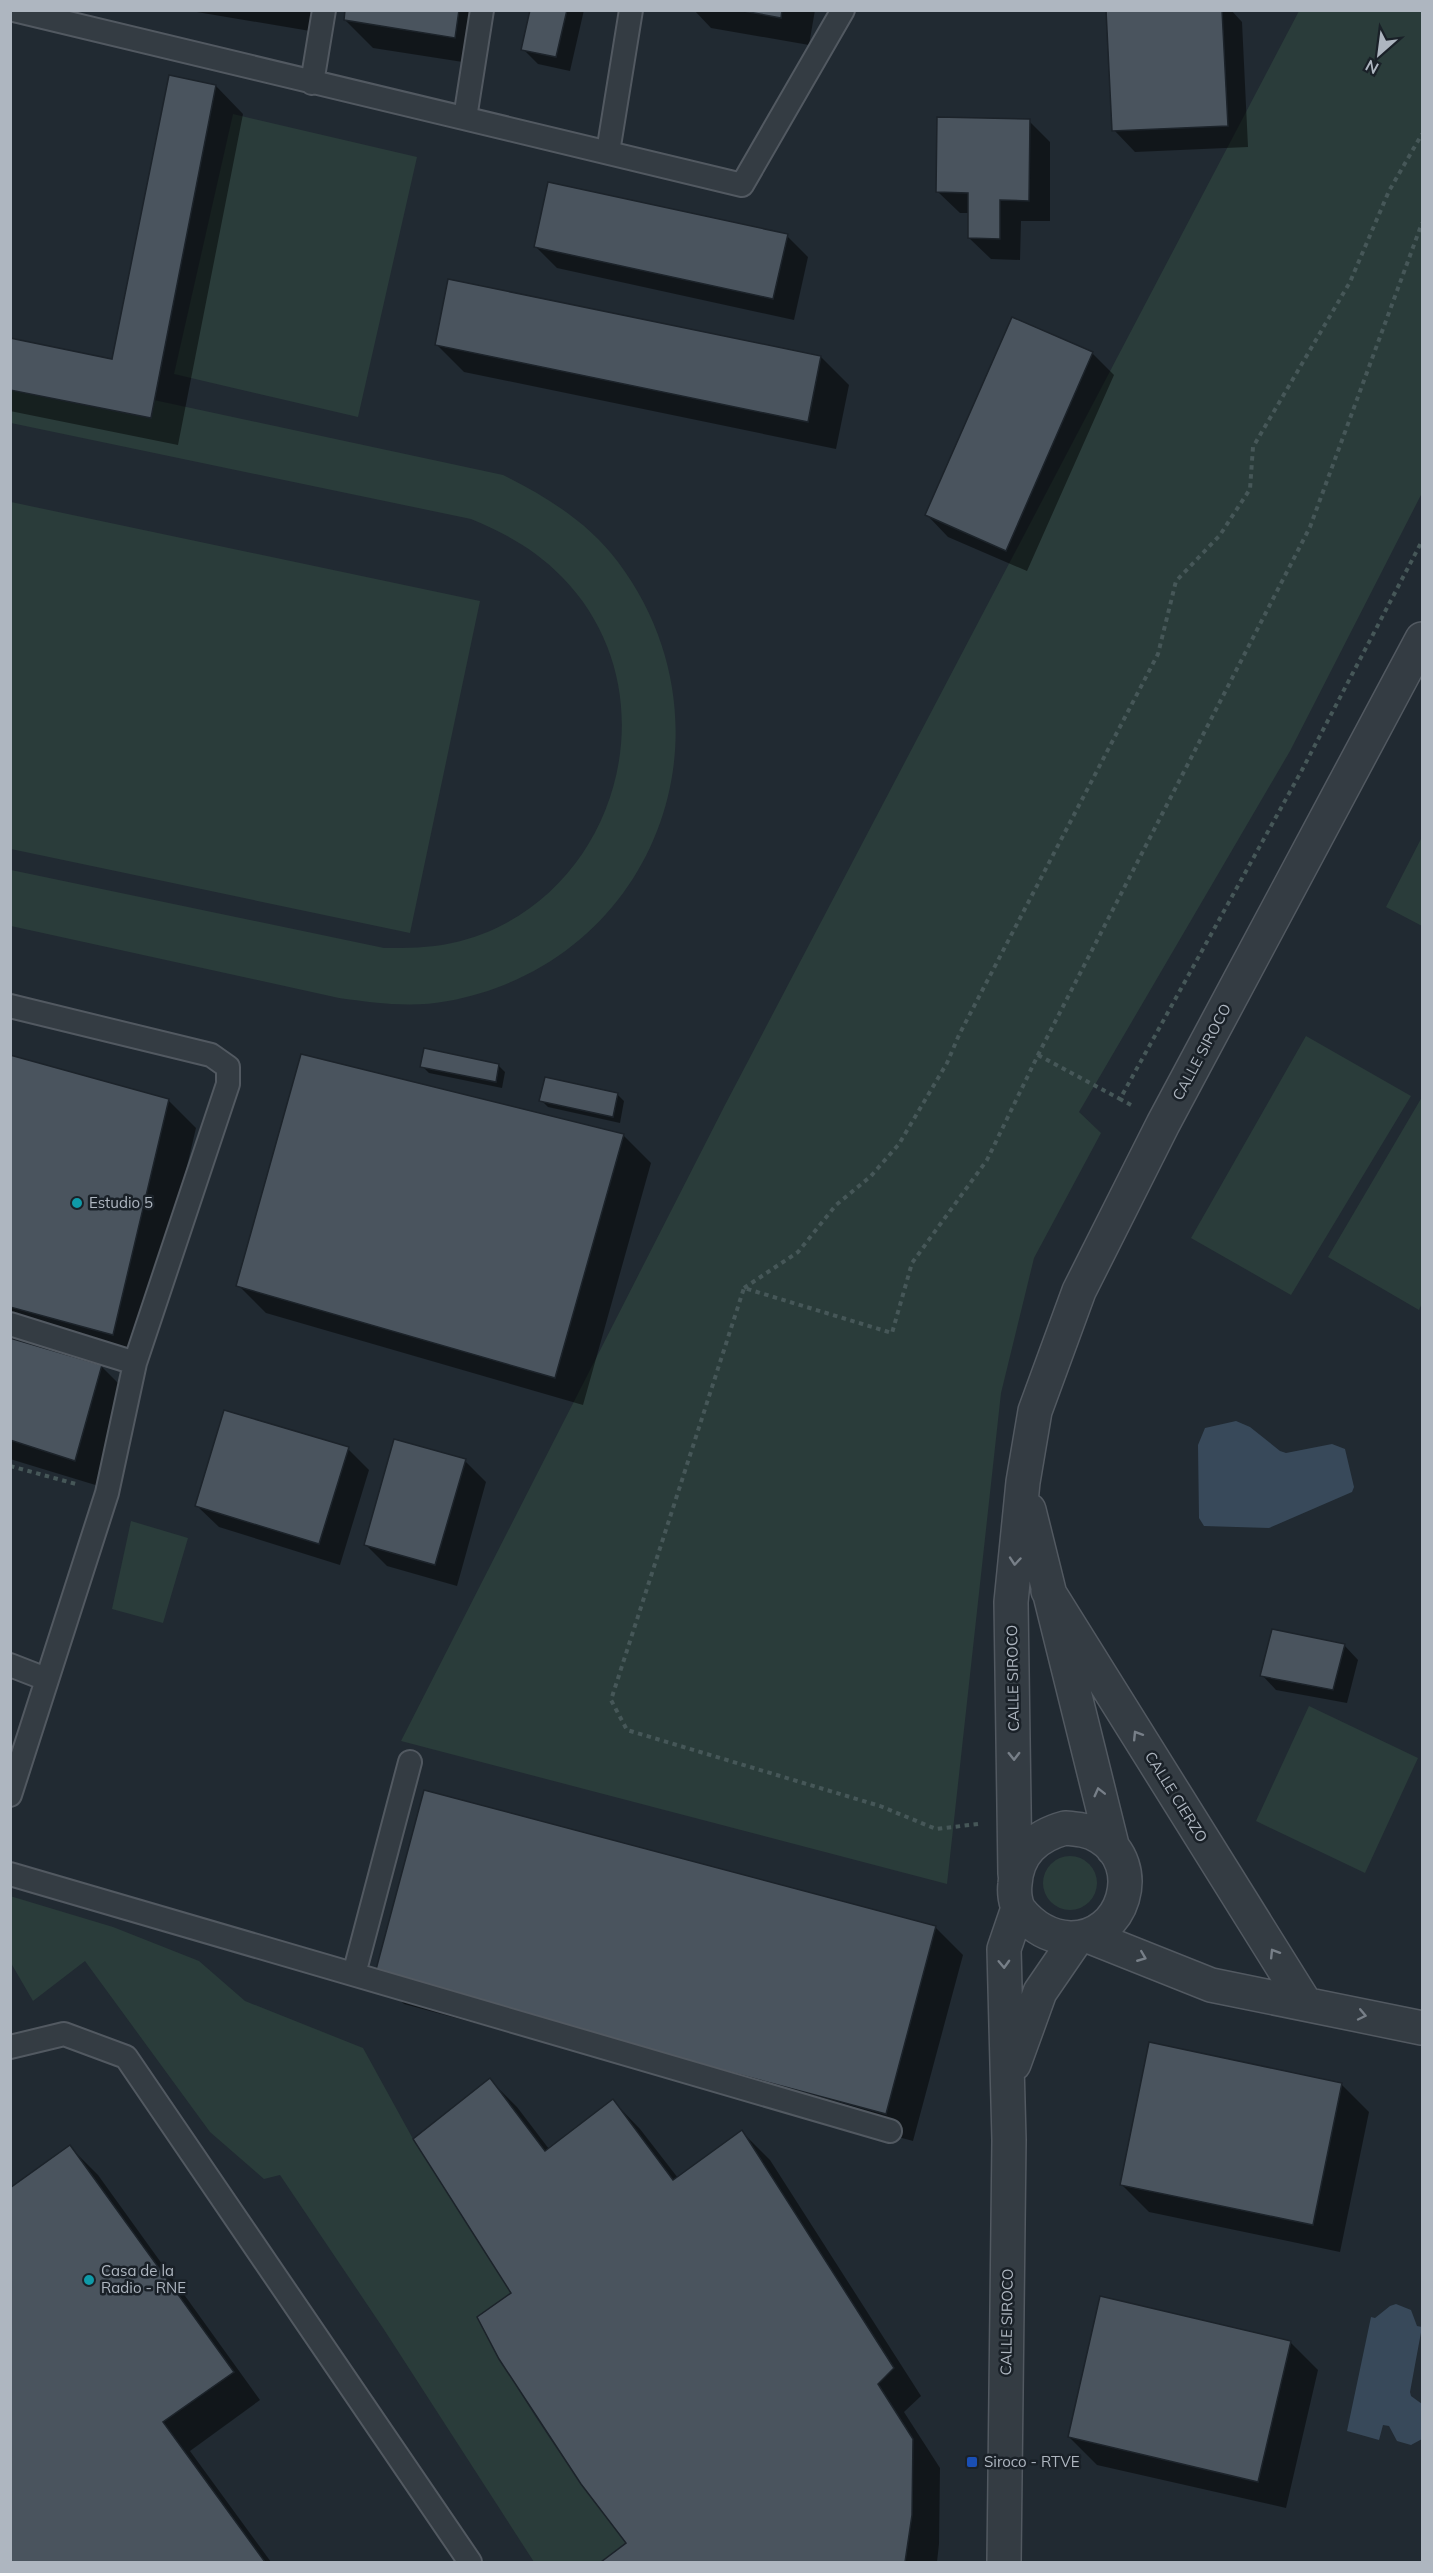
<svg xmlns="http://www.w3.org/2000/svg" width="1433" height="2573" font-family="Mulish,sans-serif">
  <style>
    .green { fill: #2a3c3a }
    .water { fill: #38495a }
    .shadow { fill: #0007 }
    .building { fill: #4a545e; stroke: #1c232a; stroke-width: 1.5 }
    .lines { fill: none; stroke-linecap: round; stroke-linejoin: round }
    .service-casing { stroke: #525961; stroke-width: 26 }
    .minor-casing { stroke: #525961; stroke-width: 36 }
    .path { stroke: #465758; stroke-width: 4; stroke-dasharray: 4.5 4.5; stroke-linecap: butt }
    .service { stroke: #343c43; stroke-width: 22 }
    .minor { stroke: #343c43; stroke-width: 33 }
    .oneway { stroke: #777f88 }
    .culture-dot { fill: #0f9aa8; stroke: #1a2128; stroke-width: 2 }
    .transit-dot { fill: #1a4fb4; stroke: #1a2128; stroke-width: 2 }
    .labels { text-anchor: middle; stroke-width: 5; stroke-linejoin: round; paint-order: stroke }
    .street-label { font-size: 15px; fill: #aeb6c0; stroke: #1a2128 }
    .poi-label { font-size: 15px; fill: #aeb6c0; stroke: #1a2128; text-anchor: start }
  </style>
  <rect width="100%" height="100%" fill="#212a32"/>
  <path class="green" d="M 1299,11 L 1422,11 L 1422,493 L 1290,751 L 1079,1112 L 1101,1133 L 1034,1258 L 1001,1393 L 947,1884 L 401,1741 L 725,1105 Z
    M 233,114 L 417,157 L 358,417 L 174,374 Z
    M 11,373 L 38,375 L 503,475 C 547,497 588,522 618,562 C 743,729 655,963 448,1001 C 412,1008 375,1003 339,998 L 11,926 L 11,870 L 384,948 C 407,948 429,948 452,943 C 615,907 679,696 562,577 C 536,550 505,533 471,519 L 11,423 Z
    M 11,502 L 480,601 L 410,933 L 11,849 Z
    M 1422,837 L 1422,926 L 1386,907 Z
    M 1306,1036 L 1411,1096 L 1291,1295 L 1191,1238 Z
    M 1422,1097 L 1422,1303 L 1419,1310 L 1328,1257 Z
    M 131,1521 L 188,1538 L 163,1623 L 112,1609 Z
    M 1309,1706 L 1418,1758 L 1365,1873 L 1256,1821 Z
    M1043 1883a27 27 0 1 1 54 0a27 27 0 1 1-54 0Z
    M 10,1896 L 113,1927 L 199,1961 L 245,2001 L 363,2048 L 413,2139 L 511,2293 L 477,2317 C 519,2397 571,2472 626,2543 L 601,2562 L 534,2562 L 383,2328 L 280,2175 L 264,2179 L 210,2132 L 85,1961 L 33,2001 L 11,1963 Z"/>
  <path class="water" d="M 1236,1421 L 1250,1427 L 1280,1451 L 1286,1453 L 1332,1444 L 1345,1449 L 1354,1487 L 1352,1492 L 1269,1528 L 1204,1526 L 1199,1518 L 1198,1445 L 1205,1428 Z
    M 1396,2304 L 1411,2310 L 1417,2326 L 1422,2327 L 1410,2392 L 1411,2396 L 1422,2404 L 1422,2439 L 1411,2445 L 1397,2441 L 1389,2426 L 1383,2425 L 1379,2440 L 1347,2431 L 1371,2317 L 1375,2318 L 1390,2306 Z"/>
  <path class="shadow" d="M 185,10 L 319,10 L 316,32 Z
    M 347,10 L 490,10 L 482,65 L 373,48 L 345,20 Z
    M 532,10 L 584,10 L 570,71 L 538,64 L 523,49 Z
    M 694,10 L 815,10 L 809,45 L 711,28 Z
    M 1108,10 L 1231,10 L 1242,22 L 1248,147 L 1135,152 L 1114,130 Z
    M 216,86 L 243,114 L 178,445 L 10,411 L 10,340 L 114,360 Z
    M 1029,121 L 1050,142 L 1050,221 L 1021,221 L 1020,260 L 991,259 L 969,238 L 969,213 L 960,213 L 938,192 Z
    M 787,236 L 808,257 L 794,320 L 557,268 L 536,247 Z
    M 437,345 L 821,357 L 849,385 L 836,449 L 464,372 Z
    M 1092,353 L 1114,375 L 1027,571 L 948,537 L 927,515 Z
    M 10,1056 L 168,1100 L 196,1128 L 141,1362 L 10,1327 Z
    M 498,1065 L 505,1072 L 502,1088 L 429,1073 L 422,1066 Z
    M 617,1094 L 624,1101 L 620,1123 L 548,1107 L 541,1100 Z
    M 623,1135 L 651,1163 L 583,1405 L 266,1313 L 238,1285 Z
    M 10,1340 L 101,1366 L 129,1394 L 102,1487 L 10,1459 Z
    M 348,1449 L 369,1470 L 340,1565 L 219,1527 L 197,1506 Z
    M 465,1461 L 486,1482 L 457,1586 L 387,1566 L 365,1544 Z
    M 1344,1645 L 1358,1660 L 1347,1703 L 1276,1690 L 1262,1675 Z
    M 935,1927 L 963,1955 L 913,2141 L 404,2004 L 376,1976 Z
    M 490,2080 L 517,2107 L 549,2149 L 613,2101 L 640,2129 L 678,2178 L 742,2132 L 770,2160 L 921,2396 L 904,2412 L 940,2468 L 939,2544 L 937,2562 L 603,2562 L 629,2544 L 513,2294 Z
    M 1341,2084 L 1369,2112 L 1340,2252 L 1149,2212 L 1121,2184 Z
    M 70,2147 L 98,2175 L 260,2400 L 190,2451 L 271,2562 L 10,2562 L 10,2190 Z
    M 1290,2342 L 1318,2370 L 1286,2508 L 1097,2465 L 1069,2437 Z"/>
  <path class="building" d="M 345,10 L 459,10 L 455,38 L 344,20 Z
    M 530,10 L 567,10 L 556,57 L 521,50 Z
    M 738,10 L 782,10 L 781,18 Z
    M 1106,10 L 1222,10 L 1228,126 L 1112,131 Z
    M 169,75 L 216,85 L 151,418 L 10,390 L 10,338 L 112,359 Z
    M 937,117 L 1030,119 L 1029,201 L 1000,200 L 1000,239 L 968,238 L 968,193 L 936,192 Z
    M 548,182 L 788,234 L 773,299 L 534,247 Z
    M 448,279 L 821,356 L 808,422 L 435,345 Z
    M 1012,317 L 1093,352 L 1006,551 L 925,515 Z
    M 424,1048 L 499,1064 L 496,1082 L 420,1067 Z
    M 301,1054 L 624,1134 L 555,1378 L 236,1286 Z
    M 10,1055 L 169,1099 L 113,1335 L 10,1307 Z
    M 545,1077 L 618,1093 L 613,1117 L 539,1101 Z
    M 10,1338 L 102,1365 L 75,1461 L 10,1440 Z
    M 224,1410 L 349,1447 L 319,1544 L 195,1506 Z
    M 394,1439 L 466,1459 L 435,1565 L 364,1545 Z
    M 1272,1629 L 1345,1644 L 1333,1690 L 1260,1676 Z
    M 424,1790 L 936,1926 L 886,2114 L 374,1977 Z
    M 1149,2042 L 1342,2083 L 1313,2225 L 1120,2185 Z
    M 490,2078 L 545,2151 L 613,2099 L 673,2180 L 742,2130 L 894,2368 L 878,2384 L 913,2439 L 912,2515 L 905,2562 L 601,2562 L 626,2543 L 581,2484 L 499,2359 L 477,2317 L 511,2293 L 413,2139 Z
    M 70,2145 L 234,2372 L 163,2422 L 265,2562 L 10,2562 L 10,2188 Z
    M 1100,2296 L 1291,2341 L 1258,2482 L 1068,2437 Z"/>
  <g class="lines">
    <g class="service-casing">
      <path id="service" d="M 14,10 L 742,185 L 843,10
        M 312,83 L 324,10
        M 465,118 L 482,10
        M 608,152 L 631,10
        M 10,1006 L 211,1055 L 228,1067 L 228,1084 L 135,1363
        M 10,1324 L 135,1363 L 107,1493 L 10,1795
        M 10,1665 L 46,1679
        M 10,1874 L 890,2131
        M 354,1974 L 410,1762
        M 10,2047 L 64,2034 L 126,2057 L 470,2562"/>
    </g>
    <g class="minor-casing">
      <path id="minor" d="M 1029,1510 L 1113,1849
        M 1048,1591 L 1305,2003
        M 1065,1828 C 1077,1829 1089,1830 1100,1837 C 1146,1865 1124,1939 1070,1938 C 1050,1937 1033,1927 1020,1911 C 1015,1904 1014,1892 1015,1884 C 1017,1853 1036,1836 1065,1828 Z
        M 1015,1874 L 1011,1602 L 1023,1482 L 1035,1411 L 1079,1291 L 1163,1124 L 1422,639
        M 1088,1936 L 1211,1985 L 1422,2028
        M 1014,2064 L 1040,1992 L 1077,1938
        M 1004,2562 L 1009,2140 L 1004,1949 L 1018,1908"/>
    </g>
    <path class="path" d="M 1038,1055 L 1120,1099
      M 1131,1105 L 1120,1099 L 1302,770 L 1422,541
      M 744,1288 L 798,1252 L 836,1205 L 871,1176 L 899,1144 L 947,1063 L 959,1035 L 1158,654 L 1176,581 L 1220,535 L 1250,489 L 1253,447 L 1350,282 L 1389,191 L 1422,134
      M 10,1466 L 76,1484
      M 978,1824 L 936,1829 L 880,1806 L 627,1730 L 611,1700 L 744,1288 L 892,1333 L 912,1263 L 987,1160 L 1038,1055 L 1310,527 L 1422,223"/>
    <use href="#service" class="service"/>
    <use href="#minor" class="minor"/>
  </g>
  <defs><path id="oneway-chevron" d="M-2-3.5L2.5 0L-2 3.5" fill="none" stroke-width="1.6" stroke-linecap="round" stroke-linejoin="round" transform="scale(1.5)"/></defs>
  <g class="oneway">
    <use href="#oneway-chevron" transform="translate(1015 1561) rotate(95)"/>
    <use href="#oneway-chevron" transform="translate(1137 1735) rotate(-122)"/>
    <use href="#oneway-chevron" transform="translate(1014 1756) rotate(89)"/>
    <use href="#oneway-chevron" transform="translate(1099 1792) rotate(-104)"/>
    <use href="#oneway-chevron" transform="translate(1274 1953) rotate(-122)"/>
    <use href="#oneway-chevron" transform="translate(1142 1957) rotate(22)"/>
    <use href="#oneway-chevron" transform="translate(1004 1964) rotate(88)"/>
    <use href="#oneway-chevron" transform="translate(1362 2015) rotate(12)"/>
  </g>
  <g class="culture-dot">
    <circle cx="77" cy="1203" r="6"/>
    <circle cx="89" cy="2280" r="6"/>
  </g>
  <rect class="transit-dot" x="966" y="2456" width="12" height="12" rx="3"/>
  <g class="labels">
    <g class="street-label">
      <text transform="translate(1202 1052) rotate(-62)" y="5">CALLE SIROCO</text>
      <text transform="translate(1013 1678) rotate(-91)" y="5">CALLE SIROCO</text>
      <text transform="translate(1176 1797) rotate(58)" y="5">CALLE CIERZO</text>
      <text transform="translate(1007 2322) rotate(-89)" y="5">CALLE SIROCO</text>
    </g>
    <g class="poi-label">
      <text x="89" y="1208">Estudio 5</text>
      <text x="101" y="2276">Casa de la<tspan x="101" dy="17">Radio - RNE</tspan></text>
      <text x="984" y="2467">Siroco - RTVE</text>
    </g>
  </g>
  <rect width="1433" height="2573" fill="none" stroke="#aeb6c0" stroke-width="24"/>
  <g transform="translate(1379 54) rotate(208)" stroke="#1a2128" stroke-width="4.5" paint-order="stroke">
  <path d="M0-4.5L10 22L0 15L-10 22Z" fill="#aeb6c0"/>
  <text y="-9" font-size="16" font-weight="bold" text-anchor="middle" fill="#aeb6c0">N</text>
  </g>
</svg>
